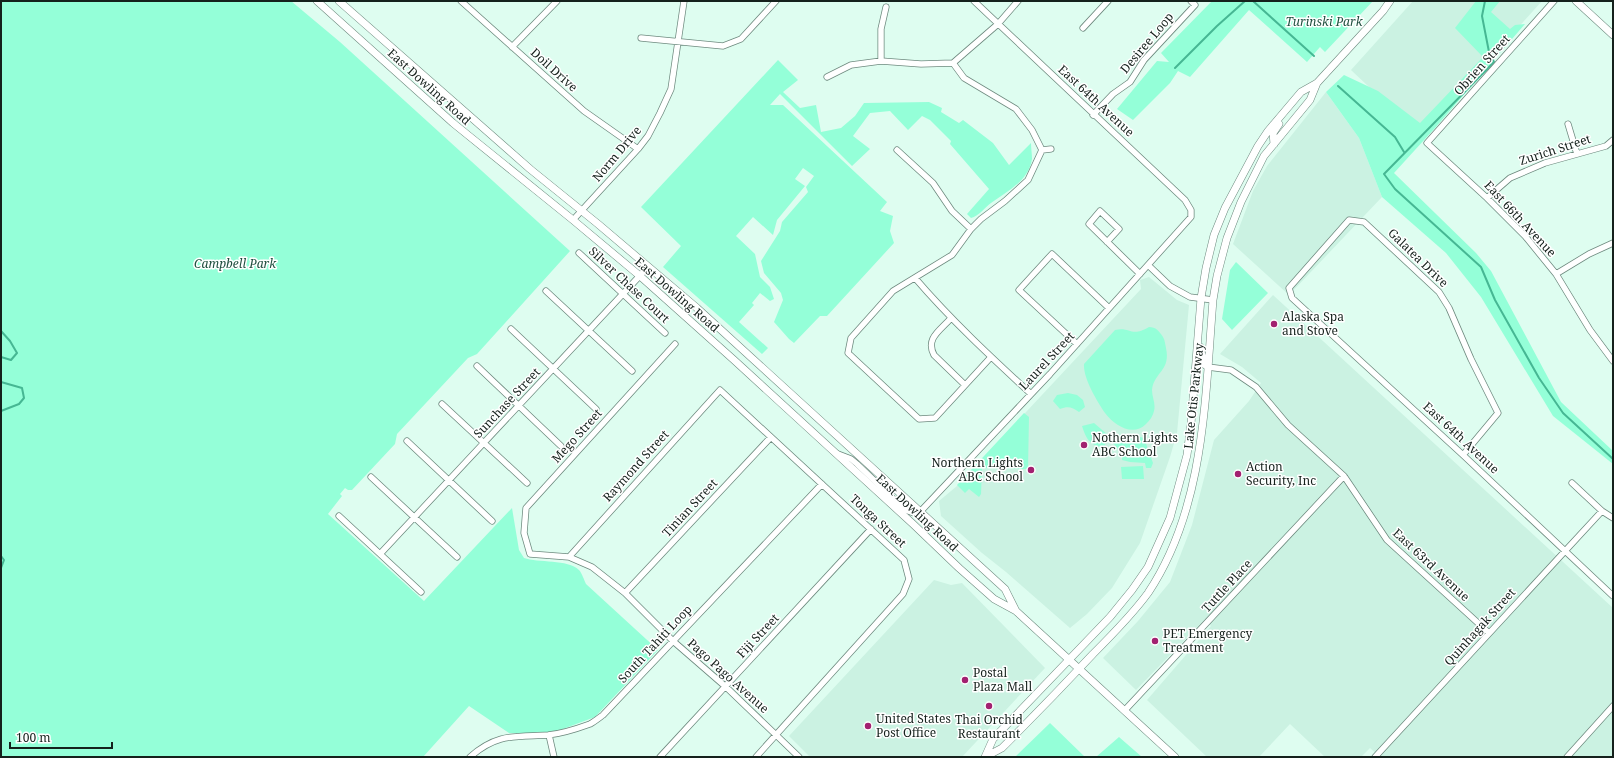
<svg xmlns="http://www.w3.org/2000/svg" width="1614" height="758" font-family="'Noto Serif',serif">
  <style>
    .built { fill: #cbf2e2 }
    .green { fill: #94ffd8 }
    .lines { fill: none; stroke-linecap: round; stroke-linejoin: round }
    .stream { stroke: #46b793; stroke-width: 2 }
    .minor-casing { stroke: #6e8a7f; stroke-width: 7 }
    .tertiary-casing { stroke: #6e8a7f; stroke-width: 8 }
    .secondary-casing { stroke: #6e8a7f; stroke-width: 8 }
    .minor { stroke: #fff; stroke-width: 5.5 }
    .tertiary { stroke: #fff; stroke-width: 7 }
    .secondary { stroke: #fff; stroke-width: 7 }
    .poi-dot { fill: #a22070; stroke: #fff; stroke-width: 1.5 }
    .labels { text-anchor: middle; stroke-width: 3; stroke-linejoin: round; paint-order: stroke }
    .park-label { font-size: 12px; font-style: italic; fill: #215040; stroke: #fff }
    .street-label { font-size: 12px; fill: #15211c; stroke: #fff }
    .poi-label { font-size: 12px; fill: #15211c; stroke: #fff; text-anchor: start }
  </style>
  <rect width="100%" height="100%" fill="#defdf0"/>
  <path class="built" d="M 1413,1 L 1542,1 L 1421,136 L 1351,70 Z
    M 1326,92 L 1359,138 L 1382,197 L 1289,295 L 1233,244 L 1253,191 L 1267,166 Z
    M 1149,277 L 1177,300 L 1189,305 L 1177,433 L 1170,457 L 1140,543 L 1112,588 L 1087,614 L 1070,628 L 1006,572 L 982,553 L 941,516 L 939,501 L 957,486 L 1141,289 L 1140,280 Z
    M 1273,295 L 1613,608 L 1613,757 L 1380,757 L 1370,748 L 1361,757 L 1325,757 L 1290,724 L 1259,757 L 1207,757 L 1147,700 L 1211,626 L 1205,619 L 1136,690 L 1103,658 L 1138,621 L 1170,582 L 1192,525 L 1214,440 L 1249,401 L 1261,383 L 1242,367 L 1220,354 Z
    M 934,580 L 951,585 L 962,583 L 1045,668 L 962,757 L 810,757 L 789,736 Z"/>
  <path class="green" d="M 1,1 L 291,1 L 340,42 L 570,251 L 477,354 L 468,358 L 397,434 L 395,444 L 352,490 L 348,490 L 345,488 L 340,494 L 342,496 L 328,514 L 424,601 L 512,508 L 519,550 L 524,558 C 538,563 568,559 579,570 C 582,573 584,580 586,584 L 658,650 L 595,717 L 552,733 L 509,733 L 469,706 L 423,757 L 1,757 Z
    M 1212,1 L 1373,1 L 1325,52 L 1320,47 L 1307,62 L 1249,10 L 1190,77 L 1178,71 L 1170,83 L 1133,120 L 1117,109 L 1157,61 L 1169,62 L 1161,53 Z
    M 1476,1 L 1500,1 L 1491,12 L 1510,29 L 1515,25 L 1525,24 L 1435,128 L 1394,173 L 1476,253 L 1491,271 L 1561,402 L 1613,451 L 1613,464 L 1553,416 L 1481,297 L 1446,253 L 1382,197 L 1359,138 L 1326,92 L 1344,75 L 1378,91 L 1420,123 L 1483,57 L 1455,28 Z
    M 778,60 L 798,80 L 783,92 L 800,108 L 816,105 L 821,132 L 841,128 L 855,116 L 864,103 L 929,102 L 942,108 L 941,112 L 959,123 L 963,120 L 993,143 L 1009,165 L 1031,143 C 1031,148 1032,154 1032,159 C 1029,181 1006,192 991,203 C 984,208 979,216 971,218 L 967,214 L 989,189 L 950,144 L 951,141 L 930,120 L 922,116 L 908,130 L 890,111 L 870,113 L 853,136 L 870,149 L 852,166 L 780,94 L 770,105 L 783,105 L 887,202 L 880,211 L 893,216 L 890,231 L 894,243 L 827,316 L 820,316 L 794,343 L 789,339 L 774,322 L 783,300 L 781,293 L 764,273 L 761,261 L 780,231 L 782,222 L 808,192 L 806,187 L 814,176 L 803,168 L 795,179 L 805,186 L 777,220 L 773,235 L 753,217 L 736,236 L 755,254 L 760,277 L 770,287 L 774,299 L 770,301 L 760,293 L 752,303 L 754,305 L 739,322 L 768,348 L 762,354 L 663,267 L 681,246 L 641,207 Z
    M 1236,262 L 1268,293 L 1232,330 L 1222,319 L 1230,270 Z
    M 1149,327 C 1156,327 1159,331 1163,337 C 1165,340 1165,344 1166,348 C 1171,371 1154,372 1152,390 C 1152,397 1156,404 1154,411 C 1153,416 1150,420 1146,424 C 1133,437 1115,426 1105,413 C 1097,401 1083,378 1084,364 L 1115,330 C 1130,326 1131,338 1149,327 Z
    M 1068,393 L 1077,395 L 1083,400 L 1085,407 L 1079,412 C 1072,407 1068,406 1060,409 L 1053,401 L 1057,395 Z
    M 1024,413 L 1029,417 L 1028,469 L 982,468 L 981,494 L 979,497 L 969,489 L 965,493 L 957,485 Z
    M 1094,423 L 1108,435 L 1104,448 C 1090,445 1086,439 1082,426 Z
    M 1123,434 L 1130,440 L 1140,437 L 1144,438 L 1153,463 L 1151,468 L 1146,468 L 1145,463 L 1130,462 L 1122,460 L 1122,453 L 1113,443 L 1117,435 Z
    M 1143,466 L 1144,479 L 1122,479 L 1121,467 Z
    M 1050,723 L 1085,757 L 1015,757 Z
    M 1119,737 L 1142,757 L 1096,757 Z"/>
  <g class="lines">
    <path class="stream" d="M 1253,1 L 1314,56
      M 1485,1 L 1482,16 L 1489,52 L 1494,62 L 1384,174 L 1395,189 L 1481,267 L 1495,300 L 1539,378 L 1563,413 L 1613,459
      M 1175,68 L 1217,26 L 1245,1
      M 1338,86 L 1395,137 L 1404,152
      M 1,331 L 10,341 L 17,353 L 11,360 L 1,357
      M 1,382 L 22,388 L 24,398 L 19,404 L 1,411
      M 1,556 L 4,560 L 1,568"/>
    <g class="minor-casing">
      <path id="minor" d="M 461,1 L 584,111 L 638,149
        M 1554,1 L 1427,143 L 1487,198 L 1525,236 L 1556,274 L 1590,330 L 1613,361
        M 1083,28 L 1108,1
        M 641,38 L 723,46 L 741,39 L 776,1
        M 512,47 L 557,1
        M 881,61 L 881,29 L 886,7
        M 953,63 L 964,78 L 1016,109 L 1032,130 L 1042,150 L 1028,180 L 1005,201 L 981,219 L 971,229 L 952,255 L 893,291 L 851,338 L 848,353 L 919,419 L 935,418 L 991,357
        M 827,77 L 851,65 L 881,61 L 921,64 L 953,63 L 998,24 L 1018,1
        M 1093,115 L 1113,94 L 1130,82 L 1144,60 L 1195,5 L 1191,1
        M 1568,124 L 1577,154
        M 897,150 L 933,183 L 952,211 L 971,229
        M 1042,150 L 1051,149
        M 1487,198 L 1510,178 L 1545,163 L 1606,146 L 1613,140
        M 573,220 L 638,149 L 648,136 L 660,113 L 671,89 L 684,1
        M 1107,242 L 1119,229 L 1100,211 L 1089,224 L 1140,274
        M 579,253 L 665,333
        M 1148,265 L 1170,286 L 1190,297 L 1213,300
        M 1556,274 L 1589,254 L 1613,243
        M 915,278 C 951,320 991,357 1031,394
        M 546,291 L 632,371
        M 951,318 C 941,330 925,338 934,355 L 965,385
        M 511,329 L 596,409
        M 675,344 L 526,508 L 524,533 L 530,554 L 569,557 L 592,567 L 625,593 L 673,641 L 726,687 L 799,757
        M 1077,344 L 1019,290 L 1052,254 L 1109,308
        M 477,366 L 561,446
        M 1208,367 L 1231,370 L 1256,387 L 1288,425 L 1344,476 L 1387,540 L 1489,633
        M 442,404 L 527,483
        M 407,441 L 492,521
        M 838,454 L 851,459 L 857,464 L 905,510 L 914,513 L 920,512 L 1050,374 L 1191,217 L 1191,210 L 1185,200 L 974,1
        M 1463,455 L 1498,413 L 1471,359 L 1449,308 L 1439,292 L 1364,222 L 1349,220 L 1289,288 L 1292,298 L 1463,455 L 1613,596
        M 371,477 L 457,557
        M 1572,483 L 1602,511 L 1613,518
        M 339,516 L 421,592
        M 380,554 L 648,267
        M 569,557 L 720,390 L 904,560 L 909,579 L 903,594 L 756,757
        M 625,593 L 771,437
        M 1125,710 L 1344,476
        M 549,735 L 554,757
        M 470,757 C 497,733 515,737 548,735 C 559,734 579,728 590,724 C 594,722 599,718 603,715 L 822,484
        M 660,757 L 871,529
        M 1375,757 L 1602,511
        M 1567,757 L 1613,706"/>
    </g>
    <g class="tertiary-casing">
      <path id="tertiary" d="M 1576,1 L 1613,35"/>
    </g>
    <g class="secondary-casing">
      <path id="secondary" d="M 317,1 L 453,123 L 573,220 L 640,276 L 734,360 L 913,524 L 959,568 L 994,599 L 1016,611 L 1175,757
        M 339,1 L 530,169 L 598,224 L 697,308 L 1005,589 L 1016,611
        M 1274,144 L 1273,133 L 1279,124
        M 1200,347 L 1204,364 L 1208,367
        M 985,757 L 993,739 L 1110,617 L 1132,590 L 1148,567 L 1170,518 L 1187,455 L 1191,424 L 1201,298 L 1206,268 L 1214,235 L 1225,208 L 1258,146 L 1268,131 L 1301,92 L 1317,83 L 1383,11 L 1390,1
        M 985,757 L 1002,748 C 1033,717 1063,686 1093,654 C 1112,635 1132,615 1148,593 C 1205,508 1205,399 1213,300 L 1217,276 L 1227,238 L 1241,202 L 1264,156 L 1310,100 L 1317,83"/>
    </g>
    <use href="#minor" class="minor"/>
    <use href="#tertiary" class="tertiary"/>
    <use href="#secondary" class="secondary"/>
  </g>
  <g class="poi-dot">
    <circle cx="1274" cy="324" r="4"/>
    <circle cx="1084" cy="445" r="4"/>
    <circle cx="1031" cy="470" r="4"/>
    <circle cx="1238" cy="474" r="4"/>
    <circle cx="1155" cy="641" r="4"/>
    <circle cx="965" cy="680" r="4"/>
    <circle cx="989" cy="706" r="4"/>
    <circle cx="868" cy="726" r="4"/>
  </g>
  <g class="labels">
    <g class="park-label">
      <text x="1324" y="26">Turinski Park</text>
      <text x="235" y="268">Campbell Park</text>
    </g>
    <g class="street-label">
      <text transform="translate(1147 43) rotate(-50)" y="4">Desiree Loop</text>
      <text transform="translate(1482 65) rotate(-48)" y="4">Obrien Street</text>
      <text transform="translate(554 70) rotate(42)" y="4">Doil Drive</text>
      <text transform="translate(429 87) rotate(42)" y="4">East Dowling Road</text>
      <text transform="translate(1096 101) rotate(43)" y="4">East 64th Avenue</text>
      <text transform="translate(1555 150) rotate(-18)" y="4">Zurich Street</text>
      <text transform="translate(617 154) rotate(-50)" y="4">Norm Drive</text>
      <text transform="translate(1520 219) rotate(47)" y="4">East 66th Avenue</text>
      <text transform="translate(1418 258) rotate(44)" y="4">Galatea Drive</text>
      <text transform="translate(629 285) rotate(43)" y="4">Silver Chase Court</text>
      <text transform="translate(677 295) rotate(41)" y="4">East Dowling Road</text>
      <text transform="translate(1047 361) rotate(-47)" y="4">Laurel Street</text>
      <text transform="translate(1194 396) rotate(-84)" y="4">Lake Otis Parkway</text>
      <text transform="translate(507 403) rotate(-47)" y="4">Sunchase Street</text>
      <text transform="translate(577 436) rotate(-48)" y="4">Mego Street</text>
      <text transform="translate(1461 438) rotate(43)" y="4">East 64th Avenue</text>
      <text transform="translate(636 466) rotate(-48)" y="4">Raymond Street</text>
      <text transform="translate(690 508) rotate(-47)" y="4">Tinian Street</text>
      <text transform="translate(917 513) rotate(43)" y="4">East Dowling Road</text>
      <text transform="translate(878 521) rotate(43)" y="4">Tonga Street</text>
      <text transform="translate(1431 565) rotate(43)" y="4">East 63rd Avenue</text>
      <text transform="translate(1227 586) rotate(-47)" y="4">Tuttle Place</text>
      <text transform="translate(1480 627) rotate(-48)" y="4">Quinhagak Street</text>
      <text transform="translate(758 636) rotate(-47)" y="4">Fiji Street</text>
      <text transform="translate(655 644) rotate(-47)" y="4">South Tahiti Loop</text>
      <text transform="translate(728 676) rotate(42)" y="4">Pago Pago Avenue</text>
    </g>
    <g class="poi-label">
      <text x="1282" y="321">Alaska Spa<tspan x="1282" dy="14">and Stove</tspan></text>
      <text x="1092" y="442">Nothern Lights<tspan x="1092" dy="14">ABC School</tspan></text>
      <text x="1023" y="467" text-anchor="end">Northern Lights<tspan x="1023" dy="14">ABC School</tspan></text>
      <text x="1246" y="471">Action<tspan x="1246" dy="14">Security, Inc</tspan></text>
      <text x="1163" y="638">PET Emergency<tspan x="1163" dy="14">Treatment</tspan></text>
      <text x="973" y="677">Postal<tspan x="973" dy="14">Plaza Mall</tspan></text>
      <text x="876" y="723">United States<tspan x="876" dy="14">Post Office</tspan></text>
      <text x="989" y="724" text-anchor="middle">Thai Orchid<tspan x="989" dy="14">Restaurant</tspan></text>
    </g>
  </g>
  <rect width="1614" height="758" fill="none" stroke="#15211c" stroke-width="4"/>
  <path d="M10 742v6h102v-6" fill="none" stroke="#15211c" stroke-width="2"/>
  <text x="16" y="742" font-size="12" fill="#15211c" stroke="#ffffff" stroke-width="3" paint-order="stroke">100 m</text>
</svg>
